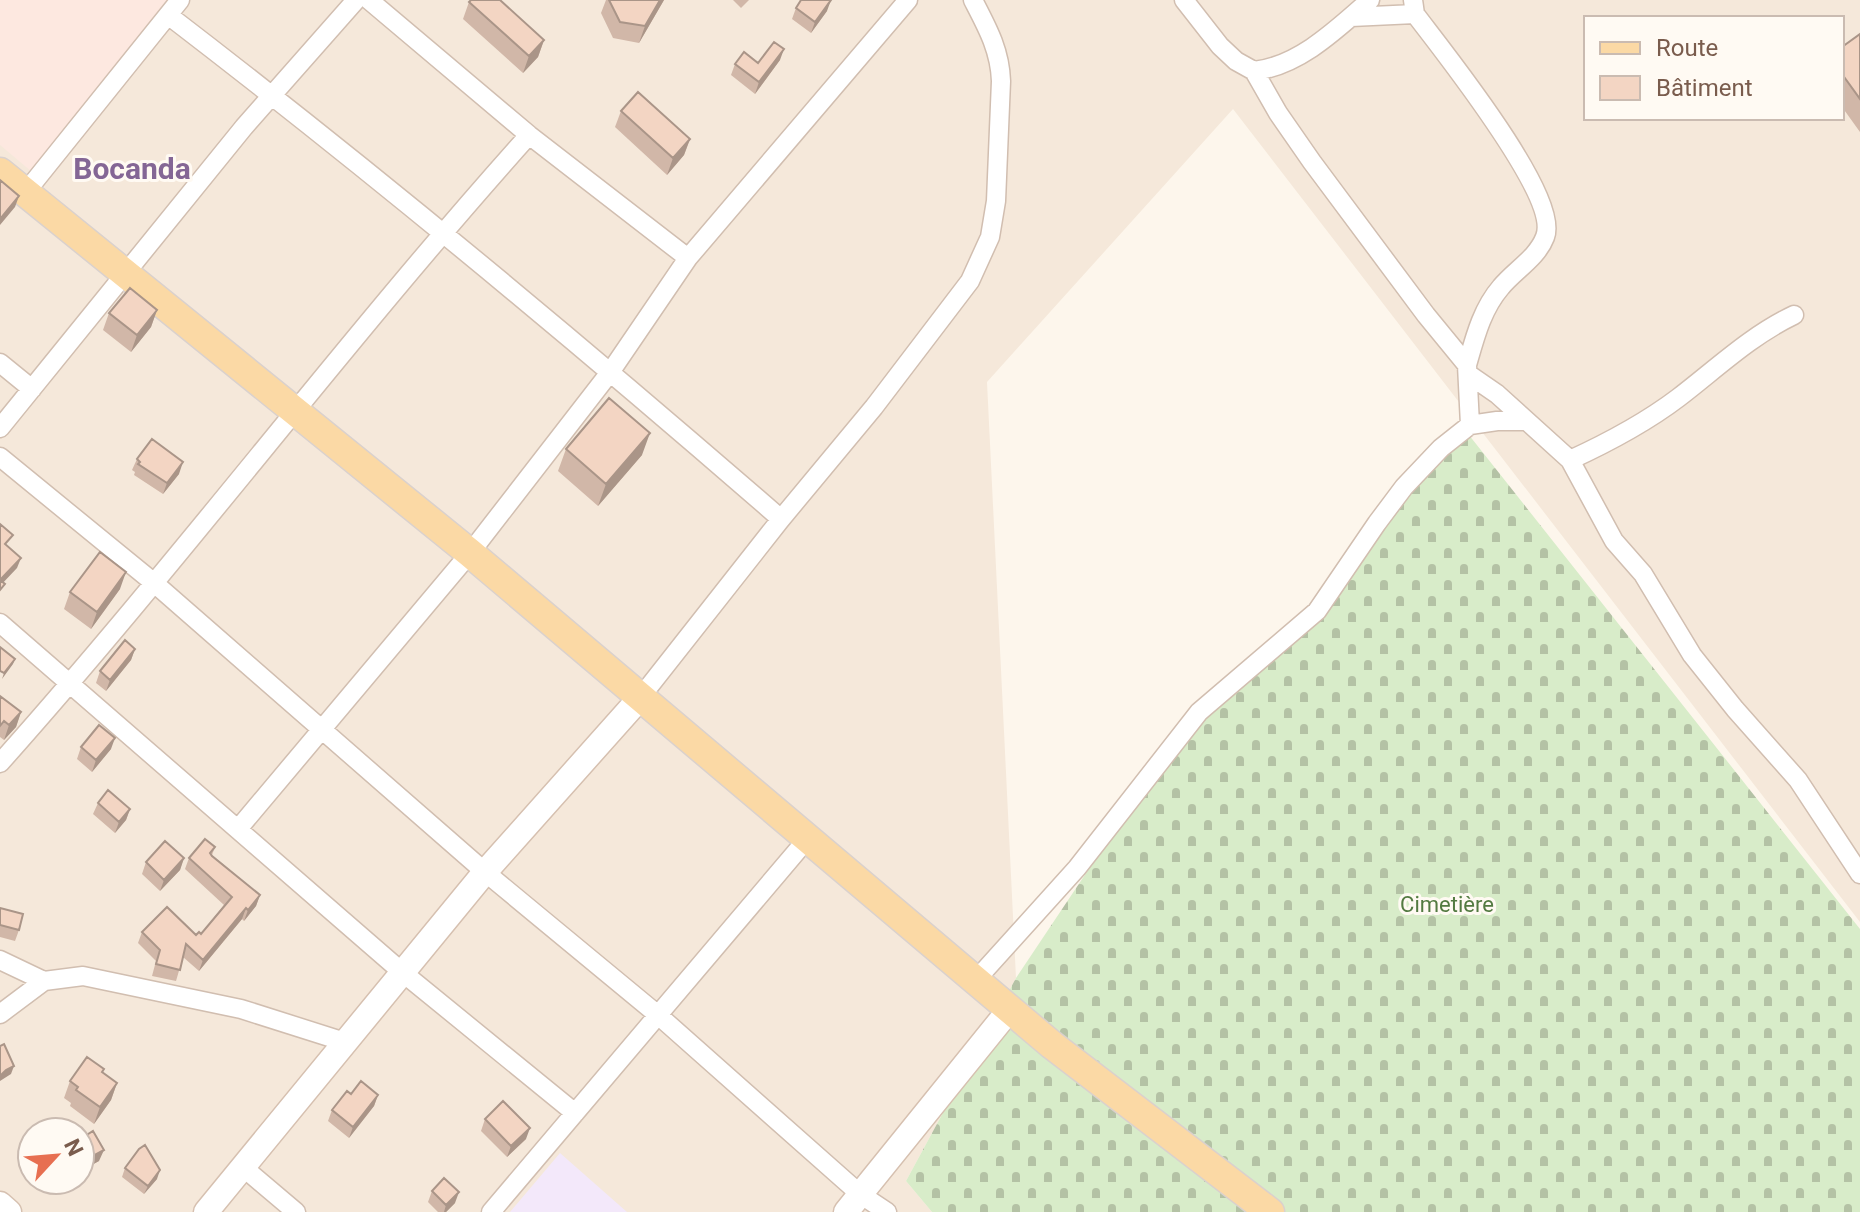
<svg xmlns="http://www.w3.org/2000/svg" width="1860" height="1212" font-family="Roboto,sans-serif">
  <style>
    .residential { fill: #f5e8da; fill-rule: evenodd }
    .commercial { fill: #fde8e0 }
    .education { fill: #f3e8fa }
    .cemetery { fill: url(#cemetery-stones) }
    .lines { fill: none; stroke-linecap: round; stroke-linejoin: round }
    .street-casing { stroke: #d1beb0; stroke-width: 21 }
    .secondary-casing { stroke: #d6c0b0; stroke-width: 27 }
    .primary-casing { stroke: #dad1cd; stroke-width: 31 }
    .street { stroke: #fff; stroke-width: 18 }
    .secondary { stroke: #fff; stroke-width: 24 }
    .primary { stroke: #fbd9a5; stroke-width: 28 }
    .wall { fill: #d1b7a8 }
    .shaded-wall { fill: #aa9588 }
    .building { fill: #f3d5c3; stroke: #aa9588; stroke-width: 2 }
    .labels { text-anchor: middle; stroke-width: 6; stroke-linejoin: round; paint-order: stroke }
    .park-label { font-size: 22px; fill: #537a41; stroke: #fffaf3 }
    .district-label { font-size: 30px; font-weight: bold; fill: #846695; stroke: #fffaf3 }
  </style>
  <defs>
    <pattern id="cemetery-stones" width="16" height="16" patternUnits="userSpaceOnUse" patternTransform="scale(2)"><rect width="16" height="16" fill="#d8ecc9"/><path d="M2 7V4a2 2 0 0 1 4 0v3zM10 15v-3a2 2 0 0 1 4 0v3z" fill="#b4c2a5"/></pattern>
  </defs>
  <rect width="100%" height="100%" fill="#fdf6ec"/>
  <path class="residential" d="M 0,0 L 1860,0 L 1860,922 L 1233,109 L 987,382 L 1016,978 L 906,1181 L 932,1212 L 0,1212 ZM 1586,18 L 1842,18 L 1842,118 L 1586,118 ZM 32,1132 L 80,1132 L 80,1180 L 32,1180 Z"/>
  <path class="commercial" d="M 0,0 L 170,0 L 32,172 L 0,145 Z"/>
  <path class="education" d="M 560,1153 L 627,1212 L 510,1212 Z"/>
  <path class="cemetery" d="M 1465,430 L 1860,929 L 1860,1212 L 932,1212 L 906,1181 L 1016,978 L 1167,752 L 1311,623 L 1336,578 Z"/>
  <g class="lines">
    <g class="street-casing">
      <path id="street" d="M 369,0 L 529,135 L 688,258
        M 1184,0 L 1220,46 L 1236,61 L 1254,71 L 1278,113 L 1312,162 L 1426,315 L 1467,365 L 1470,425
        M 1413,0 L 1415,14 C 1442,50 1561,197 1545,237 C 1537,258 1515,270 1501,287 C 1482,309 1475,337 1467,365
        M 168,15 C 378,176 581,345 781,519
        M 1351,17 L 1415,14
        M 1254,71 C 1299,66 1337,29 1370,0
        M 25,193 L 180,0
        M 0,363 L 32,389
        M 1468,374 L 1497,394 L 1570,460 L 1614,541 L 1643,574 L 1692,655 L 1735,709 L 1798,780 L 1860,874
        M 0,428 L 244,127 L 356,0
        M 0,457 L 153,582 L 485,872 L 658,1015 L 860,1194 L 887,1212
        M 1570,460 C 1607,443 1645,423 1678,398 C 1716,369 1750,336 1794,315
        M 0,623 L 402,972 L 575,1113
        M 640,698 L 781,519 L 874,407 L 970,281 L 990,237 L 996,201 L 1001,81 C 1000,50 987,27 973,0
        M 0,763 C 182,559 346,339 529,135
        M 238,829 L 470,553 L 611,371 L 688,258 L 908,0
        M 0,960 L 44,981 L 83,976 L 241,1009 L 345,1042
        M 975,981 L 1077,868 L 1199,712 L 1317,611 L 1377,523 L 1404,487 L 1441,448 L 1470,425 L 1497,421 L 1525,421
        M 0,1014 L 44,981
        M 244,1168 L 296,1212
        M 491,1212 L 808,838"/>
    </g>
    <g class="secondary-casing">
      <path id="secondary" d="M 0,1204 L 9,1212
        M 206,1212 L 485,872 L 640,698
        M 846,1212 L 1010,1009"/>
    </g>
    <g class="primary-casing">
      <path id="primary" d="M 0,172 L 470,553 L 1052,1045 L 1270,1212"/>
    </g>
    <use href="#street" class="street"/>
    <use href="#secondary" class="secondary"/>
    <use href="#primary" class="primary"/>
  </g>
  <path class="wall" d="M 606,0 L 664,0 L 639,43 L 613,38 L 601,13 Z
    M 733,0 L 749,0 L 741,8 Z
    M 469,2 L 544,40 L 538,57 L 523,73 L 463,19 Z
    M 796,8 L 827,11 L 811,33 L 792,19 Z
    M 1860,34 L 1860,132 L 1842,107 L 1842,47 Z
    M 780,60 L 755,94 L 731,75 L 735,64 Z
    M 621,111 L 690,139 L 684,155 L 667,175 L 615,127 Z
    M 157,310 L 151,327 L 131,352 L 103,330 L 109,313 Z
    M 566,449 L 642,455 L 598,506 L 558,471 Z
    M 137,459 L 179,474 L 163,494 L 134,475 L 135,472 L 132,470 Z
    M 120,589 L 91,629 L 64,609 L 70,592 Z
    M 135,649 L 131,660 L 106,691 L 96,683 L 100,671 Z
    M 0,696 L 21,712 L 16,727 L 4,740 L 0,737 Z
    M 81,747 L 111,749 L 92,772 L 77,759 Z
    M 98,803 L 130,809 L 126,820 L 115,833 L 93,814 Z
    M 215,847 L 212,855 L 260,895 L 256,906 L 244,921 L 242,919 L 199,971 L 183,957 L 176,981 L 152,976 L 156,961 L 138,943 L 142,932 L 196,935 L 201,934 L 224,905 L 185,869 L 189,858 Z
    M 184,858 L 180,870 L 160,891 L 142,874 L 146,862 Z
    M 0,908 L 19,930 L 15,941 L 0,937 Z
    M 104,1069 L 103,1073 L 117,1083 L 111,1100 L 94,1124 L 70,1106 L 71,1103 L 64,1098 L 70,1081 Z
    M 351,1094 L 378,1095 L 374,1106 L 349,1138 L 328,1121 L 332,1110 Z
    M 485,1119 L 526,1139 L 507,1157 L 481,1131 Z
    M 82,1138 L 99,1161 L 88,1167 L 80,1152 L 80,1143 Z
    M 125,1168 L 157,1179 L 144,1194 L 122,1177 Z
    M 432,1191 L 455,1203 L 446,1212 L 438,1212 L 428,1202 Z"/>
  <path class="shaded-wall" d="M 660,0 L 664,0 L 639,43 L 645,26 Z
    M 831,0 L 827,11 L 811,33 L 815,22 Z
    M 544,40 L 538,57 L 523,73 L 529,56 Z
    M 784,49 L 780,60 L 755,94 L 759,82 Z
    M 690,139 L 684,155 L 667,175 L 673,158 Z
    M 19,196 L 15,207 L 0,225 L 0,219 Z
    M 157,310 L 151,327 L 131,352 L 137,335 Z
    M 650,433 L 642,455 L 598,506 L 606,484 Z
    M 183,462 L 179,474 L 163,494 L 167,483 Z
    M 21,558 L 17,568 L 0,586 L 0,580 Z
    M 126,572 L 120,589 L 91,629 L 97,612 Z
    M 135,649 L 131,660 L 106,691 L 110,680 Z
    M 15,659 L 13,664 L 2,679 L 4,673 Z
    M 21,712 L 16,727 L 4,740 L 9,725 Z
    M 115,738 L 111,749 L 92,772 L 96,760 Z
    M 130,809 L 126,820 L 115,833 L 119,822 Z
    M 184,858 L 180,870 L 160,891 L 164,880 Z
    M 260,895 L 256,906 L 244,921 L 248,910 Z
    M 246,908 L 242,919 L 199,971 L 203,960 Z
    M 14,1066 L 11,1074 L 0,1081 L 0,1076 L 6,1070 Z
    M 117,1083 L 111,1100 L 94,1124 L 100,1107 Z
    M 378,1095 L 374,1106 L 349,1138 L 353,1127 Z
    M 530,1128 L 526,1139 L 507,1157 L 511,1146 Z
    M 104,1150 L 99,1161 L 88,1167 L 93,1156 Z
    M 160,1170 L 157,1179 L 144,1194 L 148,1186 Z
    M 459,1192 L 455,1203 L 446,1212 L 444,1212 L 446,1205 Z"/>
  <path class="building" d="M 471,0 L 500,0 L 544,40 L 529,56 L 469,2 Z
    M 609,0 L 660,0 L 645,26 L 620,22 Z
    M 801,0 L 831,0 L 815,22 L 796,8 Z
    M 1860,34 L 1860,99 L 1842,74 L 1842,47 Z
    M 774,42 L 784,49 L 759,82 L 735,64 L 744,52 L 758,63 Z
    M 638,92 L 690,139 L 673,158 L 621,111 Z
    M 0,180 L 19,196 L 0,219 Z
    M 130,288 L 157,310 L 137,335 L 109,313 Z
    M 609,398 L 650,433 L 606,484 L 566,449 Z
    M 152,439 L 183,462 L 167,483 L 138,464 L 140,462 L 137,459 Z
    M 0,524 L 13,535 L 5,544 L 21,558 L 0,580 Z
    M 100,552 L 126,572 L 97,612 L 70,592 Z
    M 0,580 L 5,584 L 0,590 Z
    M 125,640 L 135,649 L 110,680 L 100,671 Z
    M 0,647 L 15,659 L 4,673 L 0,671 Z
    M 0,696 L 21,712 L 9,725 L 4,721 L 0,726 Z
    M 99,725 L 115,738 L 96,760 L 81,747 Z
    M 108,790 L 130,809 L 119,822 L 98,803 Z
    M 205,839 L 215,847 L 210,853 L 212,856 L 260,895 L 248,910 L 246,908 L 203,960 L 186,944 L 180,970 L 156,964 L 160,950 L 142,932 L 167,907 L 196,935 L 199,932 L 201,934 L 232,897 L 189,858 Z
    M 165,841 L 184,858 L 164,880 L 146,862 Z
    M 0,908 L 23,914 L 19,930 L 0,925 Z
    M 4,1044 L 14,1066 L 6,1070 L 0,1076 L 0,1046 Z
    M 87,1057 L 104,1069 L 102,1072 L 117,1083 L 100,1107 L 76,1090 L 78,1087 L 70,1081 Z
    M 361,1081 L 378,1095 L 353,1127 L 332,1110 L 347,1091 L 351,1094 Z
    M 503,1101 L 530,1128 L 511,1146 L 485,1119 Z
    M 93,1131 L 104,1150 L 93,1156 L 82,1138 Z
    M 145,1145 L 160,1170 L 148,1186 L 125,1168 L 139,1149 Z
    M 444,1178 L 459,1192 L 446,1205 L 432,1191 Z"/>
  <g class="labels">
    <g class="park-label">
      <text x="1447" y="912">Cimetière</text>
    </g>
    <g class="district-label">
      <text x="132" y="179">Bocanda</text>
    </g>
  </g>
  <rect x="1584" y="16" width="260" height="104" fill="#fffaf3" stroke="#cabbb1" stroke-width="2"/>
  <rect x="1600" y="42" width="40" height="12" fill="#fbd9a5" stroke="#cabbb1" stroke-width="2"/>
  <text x="1656" y="56" font-size="24" fill="#7a5c4d">Route</text>
  <rect x="1600" y="76" width="40" height="24" fill="#f3d5c3" stroke="#cabbb1" stroke-width="2"/>
  <text x="1656" y="96" font-size="24" fill="#7a5c4d">Bâtiment</text>
  <g transform="translate(56 1156) rotate(64)"><circle r="38" fill="#fffaf3" stroke="#cabbb1" stroke-width="2"/>
  <path d="M0-6L14 30L0 20L-14 30Z" fill="#e76f51"/>
  <text y="-12" font-size="22" font-weight="bold" text-anchor="middle" fill="#7a5c4d">N</text>
  </g>
</svg>
